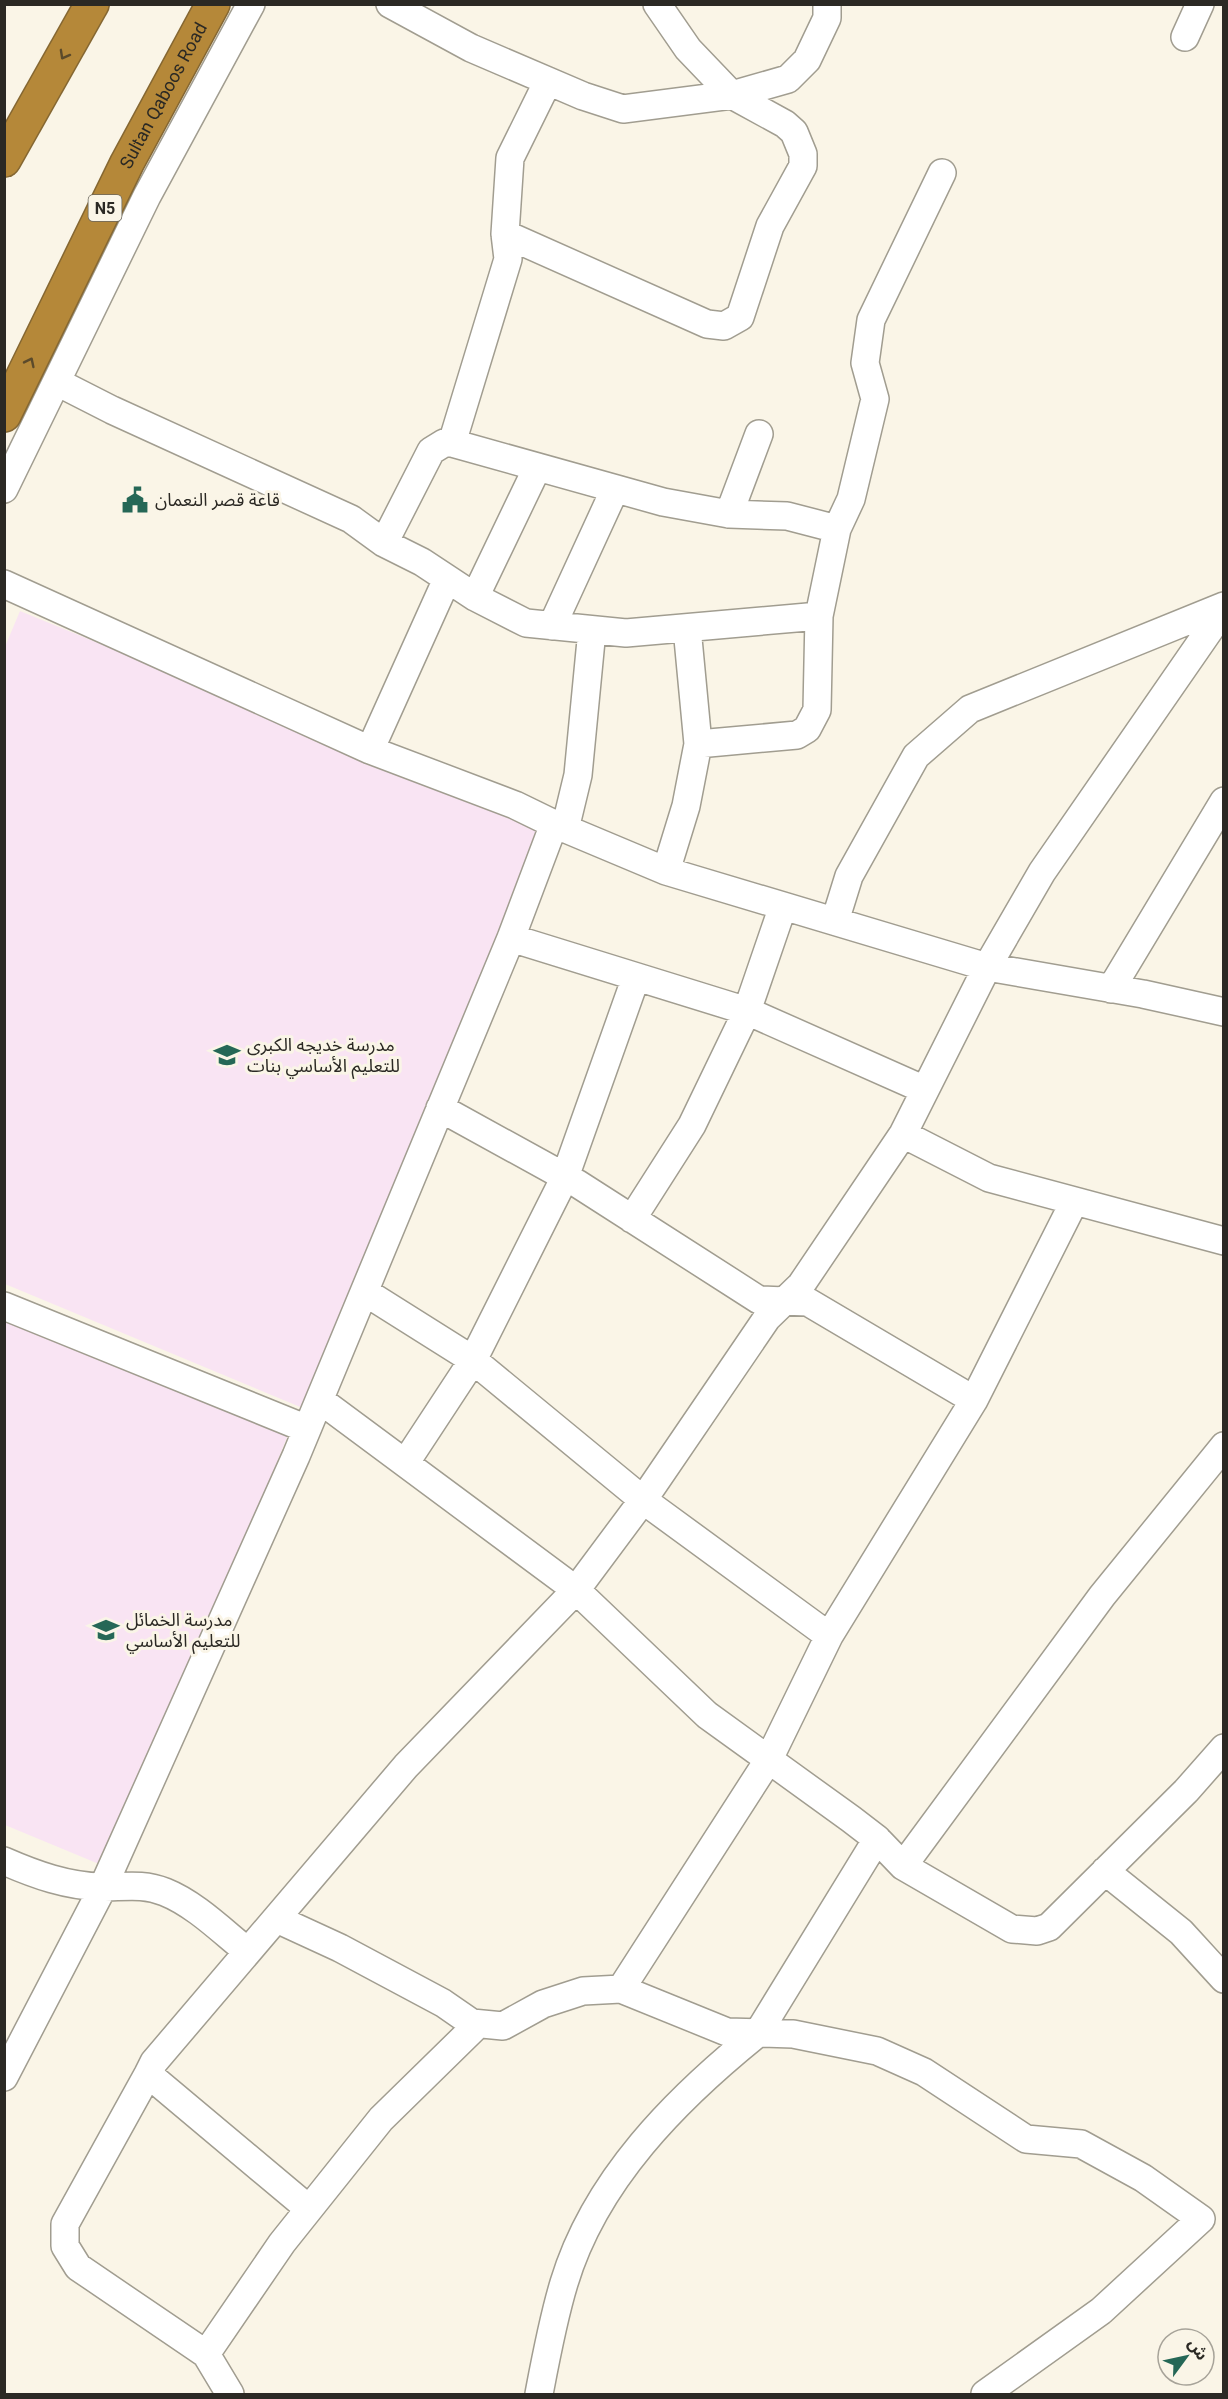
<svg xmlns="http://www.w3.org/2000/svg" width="1228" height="2399" font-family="Roboto,'Noto Sans Arabic',sans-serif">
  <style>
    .education { fill: #f9e4f3 }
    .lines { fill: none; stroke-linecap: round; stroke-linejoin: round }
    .minor-casing { stroke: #a19d90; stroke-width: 30 }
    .highway-casing { stroke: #856732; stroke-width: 36 }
    .minor { stroke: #fff; stroke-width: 27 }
    .highway { stroke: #b58839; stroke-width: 33 }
    .oneway { stroke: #5b4a2b }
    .labels { text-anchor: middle; stroke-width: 6; stroke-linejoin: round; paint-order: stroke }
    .shield { fill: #faf5e7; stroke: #69665e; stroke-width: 1.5 }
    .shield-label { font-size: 16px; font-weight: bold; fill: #2b2924 }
    .street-label { font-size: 18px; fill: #2b2924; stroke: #faf5e7 }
    .poi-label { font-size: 18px; fill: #2b2924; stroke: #faf5e7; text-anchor: start }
  </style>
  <rect width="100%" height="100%" fill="#faf5e7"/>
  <path class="education" d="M 20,611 L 544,826 L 305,1409 L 5,1284 L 4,649 Z
    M 4,1317 L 288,1435 L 111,1869 L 5,1825 Z"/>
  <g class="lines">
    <g class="minor-casing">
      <path id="minor" d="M 390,4 L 471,48 L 583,96 L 623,109 L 732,95 L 788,79 L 807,60 L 827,18 L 827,4
        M 1185,37 L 1200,4
        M 505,234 L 707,324 L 724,326 L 740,317 L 770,226 L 803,166 L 803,154 L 794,132 L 785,124 L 732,95 L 688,49 L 657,4
        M 57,382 L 112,410 L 351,519 L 384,543 L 422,562 L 475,597 L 526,623 L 626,633 L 819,616
        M 452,443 L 508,259 L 505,234 L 510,158 L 548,81
        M 4,489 L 147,196 L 251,4
        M 729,514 L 759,434
        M 384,543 L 431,451 L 444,443 L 452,443 L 663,502 L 729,514 L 787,516 L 837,529
        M 4,584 L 370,750 L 515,805 L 554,824 L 666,871 L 987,967 L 1143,994 L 1224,1012
        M 475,597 L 537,468
        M 552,626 L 615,489
        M 698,744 L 797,735 L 807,729 L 817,710 L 819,616 L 837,529 L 851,499 L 875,399 L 865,363 L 871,320 L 942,173
        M 370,750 L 447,579
        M 565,829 L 578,775 L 592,630
        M 666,871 L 686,806 L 698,744 L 687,628
        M 835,921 L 849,876 L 916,756 L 970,709 L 1224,606
        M 511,938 L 747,1011 L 925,1090
        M 1111,989 L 1224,801
        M 440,1108 L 578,1184 L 759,1300 L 808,1302 L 974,1400
        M 903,1134 L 989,1178 L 1224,1241
        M 632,1219 L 692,1125 L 747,1011 L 783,906
        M 365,1292 L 473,1360 L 643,1500 L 829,1636
        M 4,1306 L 307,1429
        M 320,1400 L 576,1590 L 707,1715 L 851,1819 L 877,1839 L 903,1866 L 1012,1929 L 1037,1931 L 1049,1927 L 1186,1791 L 1224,1748
        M 406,1462 L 473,1360 L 565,1177 L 636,977
        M 4,1861 C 36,1875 67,1886 102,1887 C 124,1887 143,1883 165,1892 C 195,1904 222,1931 247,1951
        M 903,1866 L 1102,1596 L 1224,1446
        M 1105,1871 L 1181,1932 L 1224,1979
        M 277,1919 L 340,1948 L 443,2003 L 472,2023 L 503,2026 L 543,2004 L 583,1991 L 621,1989 L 727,2032 L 793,2034 L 877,2051 L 924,2072 L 1026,2139 L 1081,2144 L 1143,2178 L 1201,2219 L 1101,2311 L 985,2394
        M 621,1989 L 769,1759 L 829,1636 L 974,1400 L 1074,1202
        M 148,2074 L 309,2209
        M 4,2077 L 103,1887 L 296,1456 L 511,938 L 554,824
        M 206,2354 L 282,2243 L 381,2119 L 478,2024
        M 230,2394 L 206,2354 L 78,2267 L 65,2246 L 65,2224 L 148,2074 L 154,2062 L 406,1766 L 576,1590 L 643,1500 L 767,1318 L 801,1285 L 903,1134 L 987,967 L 1042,872 L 1224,609
        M 539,2394 C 546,2357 553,2319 564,2283 C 595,2180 676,2099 758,2033 L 877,1839"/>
    </g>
    <g class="highway-casing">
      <g id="highway">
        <path d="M 4,160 L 92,4"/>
        <path id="s1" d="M 4,415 L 127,163 L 213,4"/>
      </g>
    </g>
    <use href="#minor" class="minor"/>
    <use href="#highway" class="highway"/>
  </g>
  <defs><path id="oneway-chevron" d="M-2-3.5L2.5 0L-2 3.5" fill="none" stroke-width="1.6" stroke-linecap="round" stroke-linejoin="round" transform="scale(1.5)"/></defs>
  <g class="oneway">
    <use href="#oneway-chevron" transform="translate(64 55) rotate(119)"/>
    <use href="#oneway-chevron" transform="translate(30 362) rotate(-64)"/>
  </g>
  <defs>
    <g id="civic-bare" transform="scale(2.07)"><path d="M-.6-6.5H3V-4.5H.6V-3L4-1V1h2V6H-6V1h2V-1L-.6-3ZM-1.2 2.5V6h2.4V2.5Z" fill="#256756" stroke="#faf5e7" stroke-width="2.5" paint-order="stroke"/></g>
    <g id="school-bare" transform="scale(2.07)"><path d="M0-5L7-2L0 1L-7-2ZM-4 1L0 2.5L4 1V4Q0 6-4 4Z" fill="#256756" stroke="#faf5e7" stroke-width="2.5" paint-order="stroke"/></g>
  </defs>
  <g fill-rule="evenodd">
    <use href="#civic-bare" x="135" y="500"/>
    <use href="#school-bare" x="227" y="1055"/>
    <use href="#school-bare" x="106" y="1630"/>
  </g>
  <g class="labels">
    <rect class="shield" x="88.5" y="195" width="33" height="26" rx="4.5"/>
    <g class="shield-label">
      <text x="105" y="214">N5</text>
    </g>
    <g class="street-label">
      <text dy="6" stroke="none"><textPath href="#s1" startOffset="357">Sultan Qaboos Road</textPath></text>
    </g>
    <g class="poi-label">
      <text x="155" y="506">قاعة قصر النعمان</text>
      <text x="247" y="1051">مدرسة خديجه الكبرى<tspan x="247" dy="21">للتعليم الأساسي بنات</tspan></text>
      <text x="126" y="1626">مدرسة الخمائل<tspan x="126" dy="21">للتعليم الأساسي</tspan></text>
    </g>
  </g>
  <rect width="1228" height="2399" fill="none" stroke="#2b2924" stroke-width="12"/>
  <g transform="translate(1186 2357) rotate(57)"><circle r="28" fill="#faf5e7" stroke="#a7a399" stroke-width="1.5"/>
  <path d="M0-4.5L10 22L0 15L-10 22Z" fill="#256756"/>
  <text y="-9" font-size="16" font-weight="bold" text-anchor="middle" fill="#2b2924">ش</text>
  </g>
</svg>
